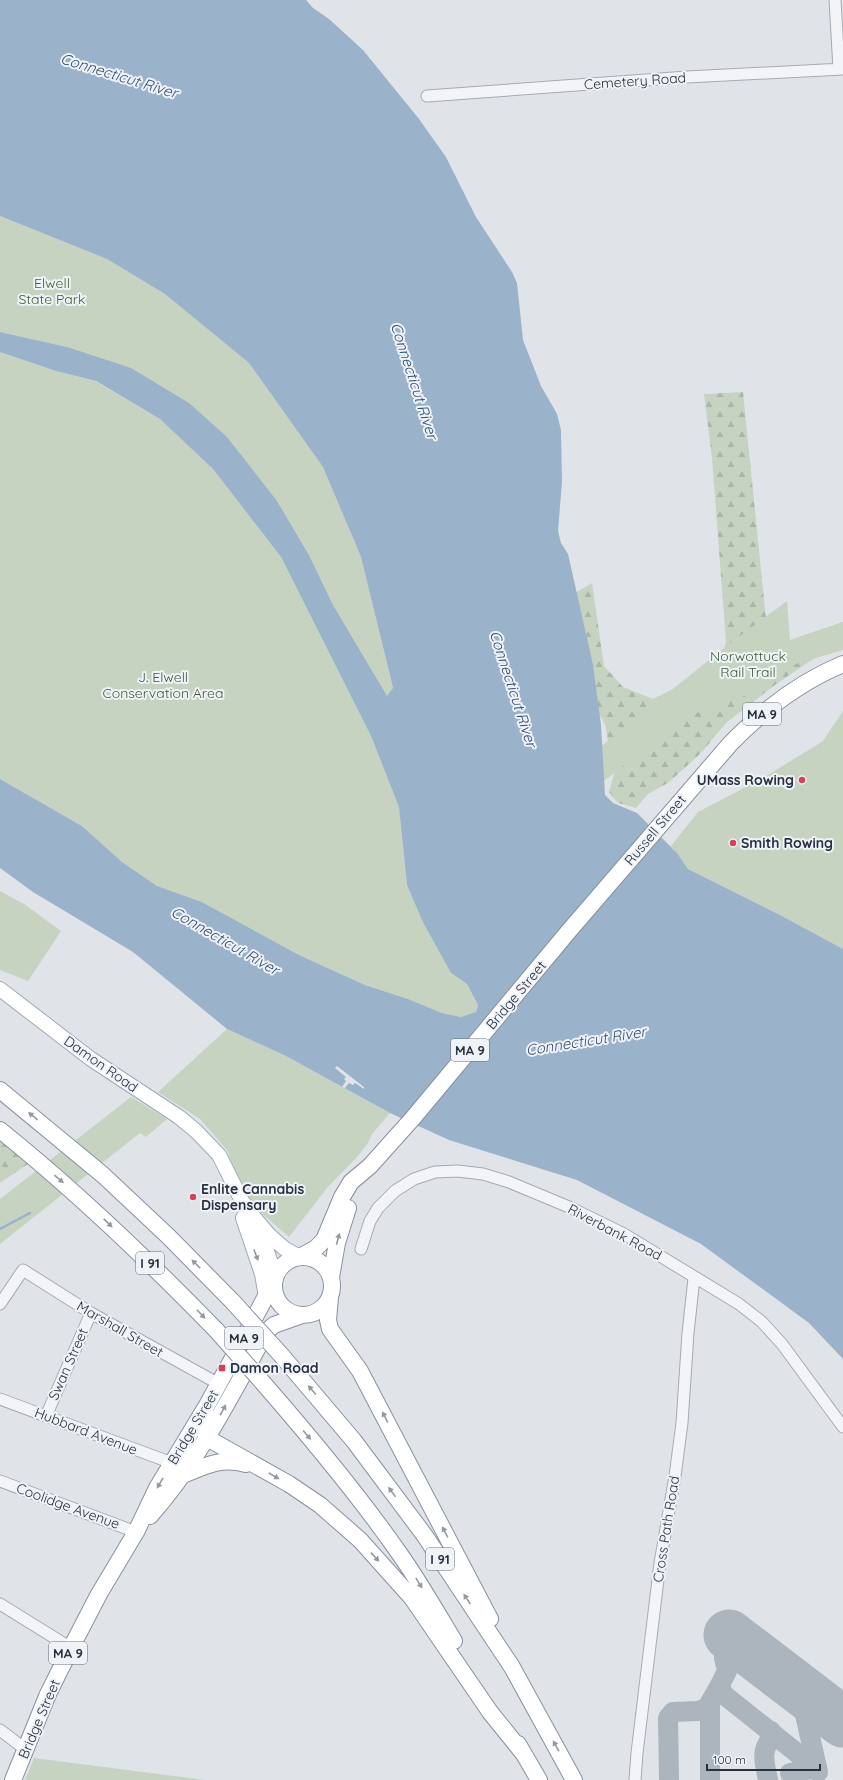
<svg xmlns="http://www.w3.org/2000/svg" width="843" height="1780" font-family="Quicksand,sans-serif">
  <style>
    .forest { fill: url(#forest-firs) }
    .park { fill: #c6d3c1 }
    .water { fill: #9ab2ca }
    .pier { fill: #e0e4e9 }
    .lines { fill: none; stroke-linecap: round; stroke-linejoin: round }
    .stream { stroke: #9ab2ca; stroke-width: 2.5 }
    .taxiway { stroke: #acb4be; stroke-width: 20 }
    .runway { stroke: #acb4be; stroke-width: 51 }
    .minor-casing { stroke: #a5abb3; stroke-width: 13 }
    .major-casing { stroke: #9fa8b5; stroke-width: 16 }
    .highway-casing { stroke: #8791a0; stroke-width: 18 }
    .minor { stroke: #f3f4f7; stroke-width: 11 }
    .major { stroke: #fff; stroke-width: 14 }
    .highway { stroke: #fff; stroke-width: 16 }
    .highway-bridge-casing { stroke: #8791a0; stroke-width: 18; stroke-linecap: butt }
    .highway-bridge { stroke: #fff; stroke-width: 16 }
    .oneway { fill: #9498a0 }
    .poi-dot { fill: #d04359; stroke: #eff2f7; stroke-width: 1.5 }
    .labels { text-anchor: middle; stroke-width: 4; stroke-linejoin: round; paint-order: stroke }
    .shield { fill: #eff2f7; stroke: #646b78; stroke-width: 1 }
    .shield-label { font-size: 13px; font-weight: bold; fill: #283141 }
    .street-label { font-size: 14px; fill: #283141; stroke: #eff2f7 }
    .park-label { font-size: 14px; fill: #3d5d35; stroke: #eff2f7 }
    .poi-label { font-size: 14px; font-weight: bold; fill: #283141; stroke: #eff2f7; text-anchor: start }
    .water-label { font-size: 15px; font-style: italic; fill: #325076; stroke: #eff2f7 }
  </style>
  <defs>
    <pattern id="forest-firs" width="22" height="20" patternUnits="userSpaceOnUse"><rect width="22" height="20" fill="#c6d3c1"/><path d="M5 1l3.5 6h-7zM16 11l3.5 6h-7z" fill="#aab6a7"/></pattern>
  </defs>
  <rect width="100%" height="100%" fill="#e0e4e9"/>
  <path class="forest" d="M 743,392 L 768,639 L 782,643 L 843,622 L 843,641 L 807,663 L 775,685 L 726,723 L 702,752 L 668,783 L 648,794 L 636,808 L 618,803 L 609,792 L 614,774 L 605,724 L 594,706 L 575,593 L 592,583 L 604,666 L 623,687 L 653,699 L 718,666 L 726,642 L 712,458 L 704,394 Z
    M 0,1140 L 28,1164 L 0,1183 Z"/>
  <path class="park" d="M 0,216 L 107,259 L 165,294 L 249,363 L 323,467 L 361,557 L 393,689 L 387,697 L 333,605 L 309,555 L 277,501 L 67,347 L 0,332 Z
    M 0,352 L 56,371 L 95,381 L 160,419 L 213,469 L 281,557 L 371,736 L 399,807 L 407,885 L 451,973 L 467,984 L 478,1005 L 476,1013 L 461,1017 L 442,1013 L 408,999 L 365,985 L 299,955 L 202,902 L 157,886 L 122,862 L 82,826 L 0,779 Z
    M 787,601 L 790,640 L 843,622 L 843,650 L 792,665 L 758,691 L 688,716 L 516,849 L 503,825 L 729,644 Z
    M 843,711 L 843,949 L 780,915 L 688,869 L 677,853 L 671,846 L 698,812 L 763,778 L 823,741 Z
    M 0,891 L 24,904 L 61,931 L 28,981 L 0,970 Z
    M 227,1029 L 286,1056 L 390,1113 L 372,1134 L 368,1143 L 357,1157 L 327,1188 L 289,1237 L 250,1203 L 239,1182 L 227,1150 L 200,1119 L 158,1092 Z
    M 131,1097 L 167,1119 L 146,1137 L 140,1133 L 0,1244 L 0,1199 Z
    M 34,1758 L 205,1780 L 25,1780 Z"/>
  <path class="water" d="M 0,0 L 306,0 L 313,8 L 329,19 L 363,50 L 419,119 L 446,157 L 476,217 L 512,272 L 517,283 L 523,340 L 541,386 L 557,414 L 561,430 L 562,482 L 558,531 L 561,543 L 568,554 L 593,665 L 601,725 L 605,795 L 613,803 L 637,813 L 677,853 L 688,869 L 780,915 L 843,949 L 843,1359 L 809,1323 L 701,1244 L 577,1180 L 449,1140 L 390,1113 L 286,1056 L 227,1029 L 133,952 L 33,892 L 0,868 L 0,779 L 82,826 L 122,862 L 157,886 L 202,902 L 299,955 L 365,985 L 408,999 L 442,1013 L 461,1017 L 476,1012 L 478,1005 L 467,984 L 451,973 L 423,922 L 407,885 L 399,807 L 371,736 L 281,557 L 213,469 L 160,419 L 96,381 L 56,371 L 0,352 L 0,332 L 67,347 L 131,368 L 189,403 L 227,437 L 277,501 L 309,555 L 333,605 L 387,696 L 393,688 L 361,557 L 323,467 L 249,363 L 165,294 L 107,259 L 0,216 Z"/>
  <path class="pier" d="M 337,1066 L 364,1087 L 364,1089 L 355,1083 L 353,1085 L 349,1083 L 345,1088 L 342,1087 L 346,1081 L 344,1079 L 346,1077 L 335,1068 Z"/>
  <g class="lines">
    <path class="stream" d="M 0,1229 L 30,1213"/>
    <path class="taxiway" d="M 733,1638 L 725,1651 L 724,1658 L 727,1671 L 720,1685 L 723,1694 L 807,1761 L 817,1767
      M 799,1688 L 818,1772
      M 809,1733 C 815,1718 828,1717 842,1721
      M 790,1773 L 817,1768
      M 669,1780 L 668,1718 L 673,1712 L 698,1711 L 707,1708 L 720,1685
      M 710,1780 L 710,1704
      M 768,1780 C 765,1763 760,1753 771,1738 L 771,1731"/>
    <path class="runway" d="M 729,1635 L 843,1722"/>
    <g class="minor-casing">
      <path id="minor" d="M 835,0 L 839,69
        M 427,96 L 687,77 L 843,69
        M 361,1249 L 370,1221 L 378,1208 L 395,1191 L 414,1179 L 435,1172 L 458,1171 L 483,1174 L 509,1182 L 569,1207 L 624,1234 L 739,1304 L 762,1322 L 782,1344 L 843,1427
        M 0,1304 L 23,1270 L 91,1313 L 219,1384
        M 0,1399 L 172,1463
        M 46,1416 L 91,1313
        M 0,1481 L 136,1532
        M 0,1604 L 71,1648
        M 0,1730 L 25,1749
        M 635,1780 L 637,1753 L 660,1563 L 675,1476 L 682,1423 L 688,1333 L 694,1278"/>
    </g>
    <g class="major-casing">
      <path id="major" d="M 0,989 L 91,1059 L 179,1117 L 196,1131 L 219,1155 L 242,1201 L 253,1216 L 269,1235 L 285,1249 L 300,1257
        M 243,1218 L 262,1274 L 266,1297
        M 253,1230 L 266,1248 L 275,1276"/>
    </g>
    <g class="highway-casing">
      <path id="highway" d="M 0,1090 L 103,1175 L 169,1237 L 233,1302
        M 0,1130 C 77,1192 148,1260 217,1331
        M 300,1257 L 316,1248 L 324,1240 L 342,1197 L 351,1182 L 370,1166 L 413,1118 L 568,932 L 730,744 C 762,711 800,682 843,664
        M274 1286a29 29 0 1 1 58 0a29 29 0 1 1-58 0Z
        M 331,1277 L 337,1243 L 348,1208
        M 330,1297 L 328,1320 L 330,1329 L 360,1371 L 490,1619
        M 282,1356 L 354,1441 L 425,1536 L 512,1667 L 574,1780
        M 264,1384 C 311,1438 358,1494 399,1553 C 419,1581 436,1611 454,1641
        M 205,1411 L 203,1425 L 207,1438 L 289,1484 L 320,1505 L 360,1540 L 412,1598 L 490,1712 L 523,1753
        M 183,1475 C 205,1466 221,1457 246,1464
        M 150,1516 C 199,1461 231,1395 267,1331 L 274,1325 L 302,1315
        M 518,1744 L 539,1780
        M 13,1780 L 48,1694 L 71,1648 L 99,1594 L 136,1532 L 157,1488 L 206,1407 L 240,1345 L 274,1281"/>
    </g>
    <use href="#minor" class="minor"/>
    <use href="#major" class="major"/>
    <use href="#highway" class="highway"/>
    <g class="highway-bridge-casing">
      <path id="highway-bridge" d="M 233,1302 L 282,1356
        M 217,1331 L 264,1384"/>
    </g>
    <use href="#highway-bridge" class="highway-bridge"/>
  </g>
  <defs><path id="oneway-solid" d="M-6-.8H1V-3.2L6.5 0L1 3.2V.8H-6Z"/></defs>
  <g class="oneway">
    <use href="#oneway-solid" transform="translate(33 1116) rotate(-141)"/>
    <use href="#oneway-solid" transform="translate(59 1179) rotate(40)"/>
    <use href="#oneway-solid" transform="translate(108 1223) rotate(44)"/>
    <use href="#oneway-solid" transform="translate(338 1239) rotate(-75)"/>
    <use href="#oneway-solid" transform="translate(256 1255) rotate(69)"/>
    <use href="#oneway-solid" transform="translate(196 1264) rotate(-135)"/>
    <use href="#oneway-solid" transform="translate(201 1314) rotate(46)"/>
    <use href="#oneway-solid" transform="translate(312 1390) rotate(-131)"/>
    <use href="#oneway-solid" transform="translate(223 1410) rotate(-61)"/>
    <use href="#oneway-solid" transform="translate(385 1417) rotate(-118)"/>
    <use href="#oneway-solid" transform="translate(307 1435) rotate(50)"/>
    <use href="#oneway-solid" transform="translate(274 1476) rotate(30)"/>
    <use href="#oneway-solid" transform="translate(160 1483) rotate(120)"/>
    <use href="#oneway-solid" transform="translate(392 1492) rotate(-126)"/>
    <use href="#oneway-solid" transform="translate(445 1532) rotate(-118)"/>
    <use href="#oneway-solid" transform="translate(375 1557) rotate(47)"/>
    <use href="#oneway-solid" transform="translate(419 1583) rotate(58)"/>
    <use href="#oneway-solid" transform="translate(467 1599) rotate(-124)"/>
    <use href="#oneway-solid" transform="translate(556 1746) rotate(-119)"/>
  </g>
  <g class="poi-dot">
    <circle cx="802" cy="780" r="4"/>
    <circle cx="733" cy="843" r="4"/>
    <circle cx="193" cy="1197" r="4"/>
    <rect x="218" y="1364" width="8" height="8" rx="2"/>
  </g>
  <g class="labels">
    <g class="shield">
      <rect x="743" y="703" width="38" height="22" rx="3"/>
      <rect x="451" y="1039" width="38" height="22" rx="3"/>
      <rect x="136" y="1252" width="28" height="22" rx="3"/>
      <rect x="225" y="1327" width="38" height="22" rx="3"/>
      <rect x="426" y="1548" width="28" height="22" rx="3"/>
      <rect x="49" y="1642" width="38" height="22" rx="3"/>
    </g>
    <g class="shield-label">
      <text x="762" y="719">MA 9</text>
      <text x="470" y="1055">MA 9</text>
      <text x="150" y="1268">I 91</text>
      <text x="244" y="1343">MA 9</text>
      <text x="440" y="1564">I 91</text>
      <text x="68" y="1658">MA 9</text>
    </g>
    <g class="street-label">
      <text transform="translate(635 81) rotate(-4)" y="5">Cemetery Road</text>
      <text transform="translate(655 830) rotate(-50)" y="5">Russell Street</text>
      <text transform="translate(516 995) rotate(-50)" y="5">Bridge Street</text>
      <text transform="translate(101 1064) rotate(35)" y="5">Damon Road</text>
      <text transform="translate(615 1232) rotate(28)" y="5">Riverbank Road</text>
      <text transform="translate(120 1329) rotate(30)" y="5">Marshall Street</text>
      <text transform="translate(68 1364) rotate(-66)" y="5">Swan Street</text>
      <text transform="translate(193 1427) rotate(-59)" y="5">Bridge Street</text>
      <text transform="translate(86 1431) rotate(21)" y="5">Hubbard Avenue</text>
      <text transform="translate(68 1506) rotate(20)" y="5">Coolidge Avenue</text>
      <text transform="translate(666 1529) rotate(-81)" y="5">Cross Path Road</text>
      <text transform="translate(39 1719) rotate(-67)" y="5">Bridge Street</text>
    </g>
    <g class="park-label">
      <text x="52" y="288">Elwell<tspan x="52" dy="16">State Park</tspan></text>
      <text x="748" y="661">Norwottuck<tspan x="748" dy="16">Rail Trail</tspan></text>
      <text x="163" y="682">J. Elwell<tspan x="163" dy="16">Conservation Area</tspan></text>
    </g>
    <g class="poi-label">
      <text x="794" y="785" text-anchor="end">UMass Rowing</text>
      <text x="741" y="848">Smith Rowing</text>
      <text x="201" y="1194">Enlite Cannabis<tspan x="201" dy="16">Dispensary</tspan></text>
      <text x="230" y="1373">Damon Road</text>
    </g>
    <g class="water-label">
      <text transform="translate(119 76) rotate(17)" y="5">Connecticut River</text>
      <text transform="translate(414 381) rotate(72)" y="5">Connecticut River</text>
      <text transform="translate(513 689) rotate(72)" y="5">Connecticut River</text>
      <text transform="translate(225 941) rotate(30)" y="5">Connecticut River</text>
      <text transform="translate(586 1041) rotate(-9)" y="5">Connecticut River</text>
    </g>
  </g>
  <path d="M707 1764v6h113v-6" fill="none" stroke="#283141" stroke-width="2"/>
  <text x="713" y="1764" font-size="12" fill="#283141" stroke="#eff2f7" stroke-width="3" paint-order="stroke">100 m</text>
</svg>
